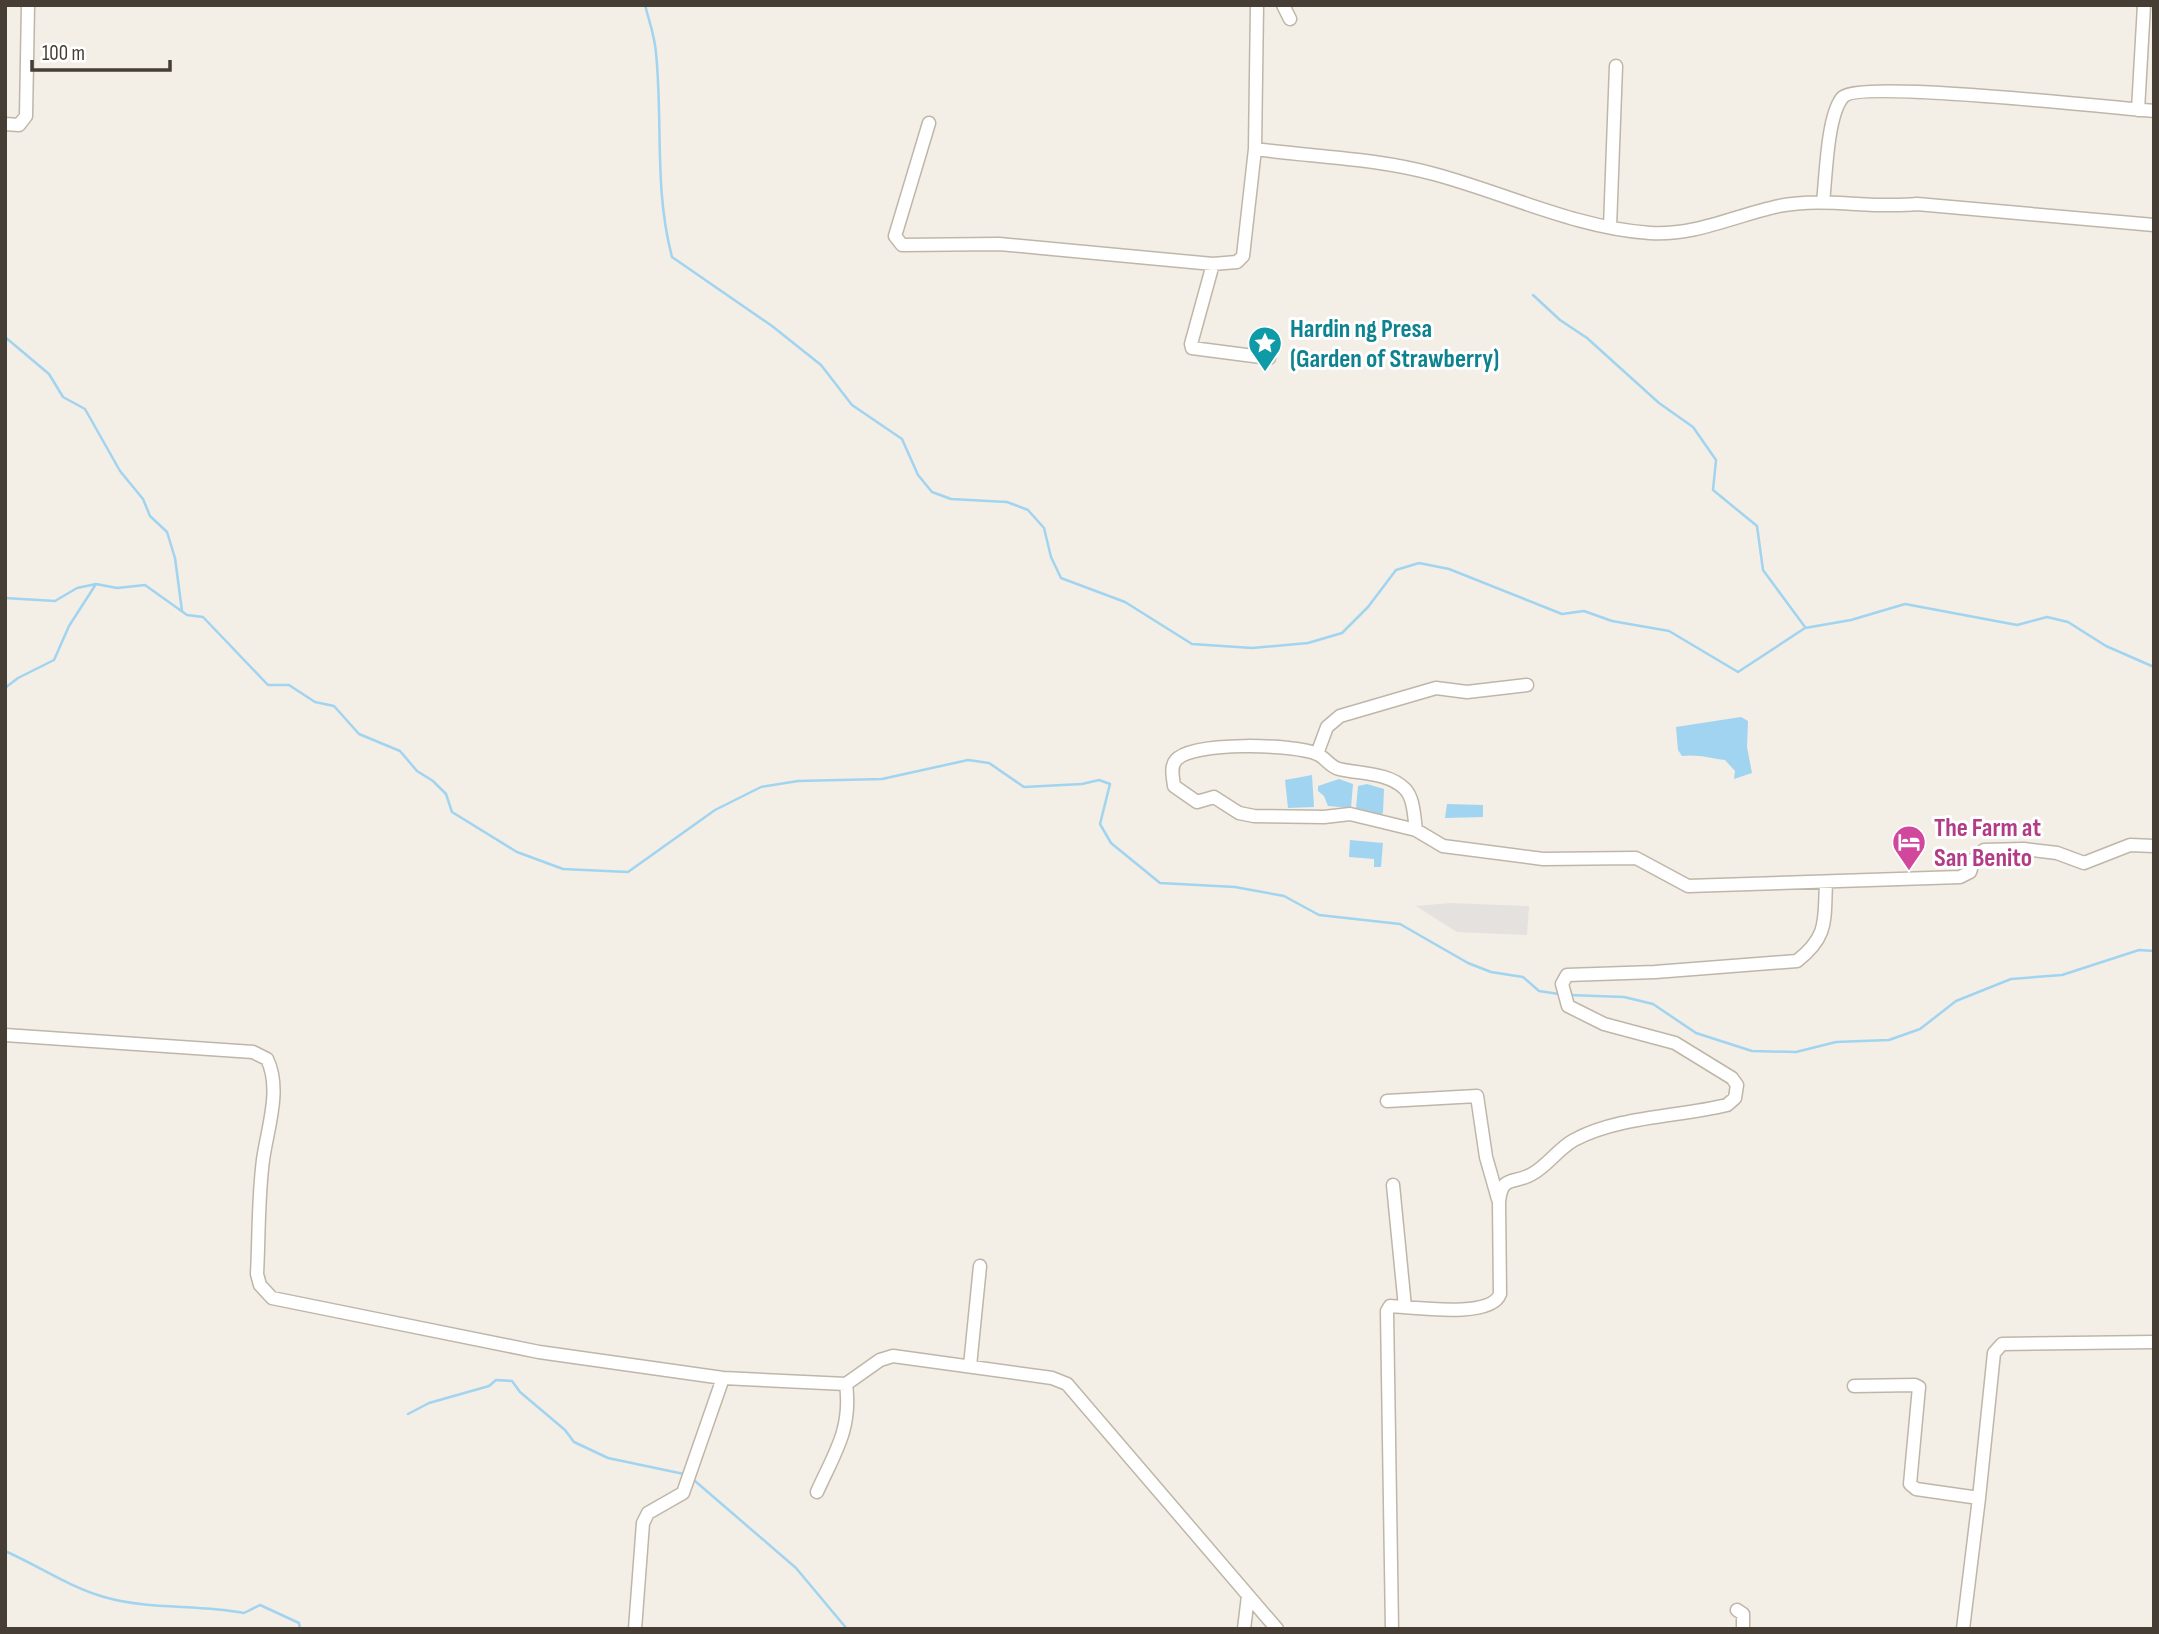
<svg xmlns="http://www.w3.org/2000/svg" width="2159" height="1634" font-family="'Sofia Sans Condensed',sans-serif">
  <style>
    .parking { fill: #e4e1de }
    .water { fill: #a1d4f1 }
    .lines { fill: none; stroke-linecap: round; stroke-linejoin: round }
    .stream { stroke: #a1d4f1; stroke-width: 2.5 }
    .minor-casing { stroke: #bfb6a8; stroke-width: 15 }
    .minor { stroke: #fff; stroke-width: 12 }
    .labels { text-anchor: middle; stroke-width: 6; stroke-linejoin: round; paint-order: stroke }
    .culture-label { font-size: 26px; font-weight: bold; fill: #0d838f; stroke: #fff; text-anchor: start }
    .hotel-label { font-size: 26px; font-weight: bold; fill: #b23c85; stroke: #fff; text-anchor: start }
  </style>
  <rect width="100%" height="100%" fill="#f3eee6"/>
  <path class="parking" d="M 1451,903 L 1529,906 L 1527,935 L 1457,932 L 1416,906 Z"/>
  <path class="water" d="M 1741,717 L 1748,721 L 1747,747 L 1752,773 L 1734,779 L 1735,771 L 1725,760 C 1710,758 1698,754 1682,756 L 1678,750 L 1676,727 Z
    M 1312,775 L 1314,807 L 1288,808 L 1285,780 Z
    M 1339,779 L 1353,784 L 1351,808 L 1328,806 L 1324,796 L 1318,791 L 1318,786 Z
    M 1367,784 L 1384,789 L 1383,813 L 1378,816 L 1356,808 L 1358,786 Z
    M 1447,804 L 1483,805 L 1483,817 L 1445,818 Z
    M 1350,840 L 1383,843 L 1381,867 L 1374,867 L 1374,859 L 1349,857 Z"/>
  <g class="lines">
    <path class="stream" d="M 645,5 C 649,21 655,37 656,53 C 663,122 654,189 672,257 L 772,326 L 821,365 L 852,405 L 902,439 L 918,475 L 932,492 L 951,499 L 1007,502 L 1028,510 L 1044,528 L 1051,557 L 1061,578 L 1125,602 L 1192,644 L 1252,648 L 1308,643 L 1342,633 L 1368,607 L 1396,570 L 1419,563 L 1449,569 L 1562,614 L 1584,611 L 1612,621 L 1669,631 L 1738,672 L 1805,628 L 1851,620 L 1905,604 L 2017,625 L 2047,617 L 2068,622 L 2106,646 L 2154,667
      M 1533,295 L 1560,320 L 1587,338 L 1659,403 L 1693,427 L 1716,460 L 1713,490 L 1757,526 L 1763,570 L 1805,627
      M 5,337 L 49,374 L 63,397 L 85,409 L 120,471 L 143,499 L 150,516 L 167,532 L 175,558 L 182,611
      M 5,598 L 55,601 L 77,588 L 96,584 L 117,588 L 145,585 L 187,615 L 203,617 L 268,685 L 289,685 L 315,702 L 334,706 L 359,734 L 400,751 L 417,771 L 433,781 L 446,794 L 452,812 L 517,852 L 563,869 L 628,872 L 715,810 L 761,787 L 798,781 L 882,779 L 968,760 L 989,763 L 1024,787 L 1082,784 L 1099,780 L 1110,784 L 1100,824 L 1111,843 L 1160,883 L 1235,887 L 1284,896 L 1319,915 L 1400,924 L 1468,963 L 1491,972 L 1523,977 L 1539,991 L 1559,994
      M 5,688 L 18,678 L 54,660 L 69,626 L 96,584
      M 1569,995 L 1624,997 L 1653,1004 L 1696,1033 L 1752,1051 L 1796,1052 L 1836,1042 L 1889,1040 L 1920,1029 L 1956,1001 L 2011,979 L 2062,975 L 2139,950 L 2154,951
      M 408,1414 L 429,1403 L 489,1386 L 496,1380 L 512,1381 L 520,1392 L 565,1430 L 574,1442 L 608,1458 L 684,1474
      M 695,1481 L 796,1568 L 847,1629
      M 5,1551 C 39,1566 69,1587 104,1597 C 149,1610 198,1604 244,1613 L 260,1605 L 299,1623 L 300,1629"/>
    <g class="minor-casing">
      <path id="minor" d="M 1283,5 L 1290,19
        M 2138,110 L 2144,5
        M 929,123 L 895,236 L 902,245 L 999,244 L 1213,264 L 1237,262 L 1243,256 L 1255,149 L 1257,5
        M 5,124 L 19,125 L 26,116 L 28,5
        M 1255,149 C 1315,157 1376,158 1434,174 C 1505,193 1576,228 1650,233 C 1695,236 1736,215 1779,206 C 1826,197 1871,209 1917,204 L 2154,225
        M 1823,202 C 1826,177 1827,117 1842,98 C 1856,79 2115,108 2154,111
        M 1610,227 L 1616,66
        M 1213,264 L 1191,344 L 1192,348 L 1269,358
        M 1317,754 L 1327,727 L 1340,716 L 1436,688 L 1467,692 L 1527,685
        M 1416,830 L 1350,814 L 1324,817 L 1254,816 L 1239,813 L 1214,797 L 1197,802 L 1174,786 C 1173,777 1170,767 1176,760 C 1192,741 1295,744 1317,754 C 1325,757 1330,767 1339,769 C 1359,774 1388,772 1405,789 C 1414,798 1414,817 1416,830 L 1443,846 L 1543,859 L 1636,858 L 1688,886 L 1960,877 L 1970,872 L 1974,859 L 1984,850 L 2024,849 L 2057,853 L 2084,863 L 2130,845 L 2154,846
        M 5,1035 L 253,1052 L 267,1059 C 282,1089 267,1130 263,1160 C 258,1198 259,1237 257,1274 L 260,1285 L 272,1298 L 539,1352 L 723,1378 L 846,1384 L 880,1360 L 893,1356 L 1052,1378 L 1067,1384 L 1277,1629
        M 1387,1101 L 1477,1096 L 1486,1157 L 1498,1199
        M 1393,1185 L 1405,1307
        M 970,1366 L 980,1266
        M 1854,1386 L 1915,1385 L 1919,1387 L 1910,1484 L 1916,1489 L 1979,1498 L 1963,1629
        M 817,1492 C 835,1452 852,1429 846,1384
        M 1979,1498 L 1994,1353 L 2002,1344 L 2154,1342
        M 1737,1610 L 1743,1614 L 1743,1629
        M 635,1629 L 643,1523 L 648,1513 L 683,1493 L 723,1378
        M 1244,1629 L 1248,1596
        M 1392,1629 L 1387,1311 L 1390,1306 C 1414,1307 1491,1319 1500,1294 L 1499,1202 C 1502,1174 1513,1185 1532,1174 C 1547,1166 1558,1149 1574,1140 C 1619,1116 1678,1117 1727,1105 L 1735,1098 L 1737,1085 L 1732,1078 L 1675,1043 L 1604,1024 L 1568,1006 L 1562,984 L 1567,975 L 1655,972 L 1797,961 C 1829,936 1824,920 1826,883"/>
    </g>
    <use href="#minor" class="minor"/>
  </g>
  <defs>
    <g id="sight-pin" transform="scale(1.75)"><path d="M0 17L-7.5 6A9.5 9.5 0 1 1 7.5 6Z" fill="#0f9aa8" stroke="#fff"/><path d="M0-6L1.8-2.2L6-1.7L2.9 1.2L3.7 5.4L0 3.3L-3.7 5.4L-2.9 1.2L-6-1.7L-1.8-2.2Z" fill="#fff"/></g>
    <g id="hotel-pin" transform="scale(1.75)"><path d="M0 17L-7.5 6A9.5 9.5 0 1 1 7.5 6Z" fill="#d1479c" stroke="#fff"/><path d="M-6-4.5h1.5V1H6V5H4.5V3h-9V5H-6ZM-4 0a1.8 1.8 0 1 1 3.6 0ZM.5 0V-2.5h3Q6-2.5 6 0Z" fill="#fff"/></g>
  </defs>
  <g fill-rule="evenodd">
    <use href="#sight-pin" x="1265" y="343"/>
    <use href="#hotel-pin" x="1909" y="842"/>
  </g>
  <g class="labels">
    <g class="culture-label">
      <text x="1290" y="337">Hardin ng Presa<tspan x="1290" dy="30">(Garden of Strawberry)</tspan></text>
    </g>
    <g class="hotel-label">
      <text x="1934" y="836">The Farm at<tspan x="1934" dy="30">San Benito</tspan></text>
    </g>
  </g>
  <rect width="2159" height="1634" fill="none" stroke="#463e35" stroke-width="14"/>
  <path d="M32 60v10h138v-10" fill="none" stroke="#463e35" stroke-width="3.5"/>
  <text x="42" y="60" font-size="21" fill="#463e35" stroke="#ffffff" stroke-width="5" paint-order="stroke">100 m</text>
</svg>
